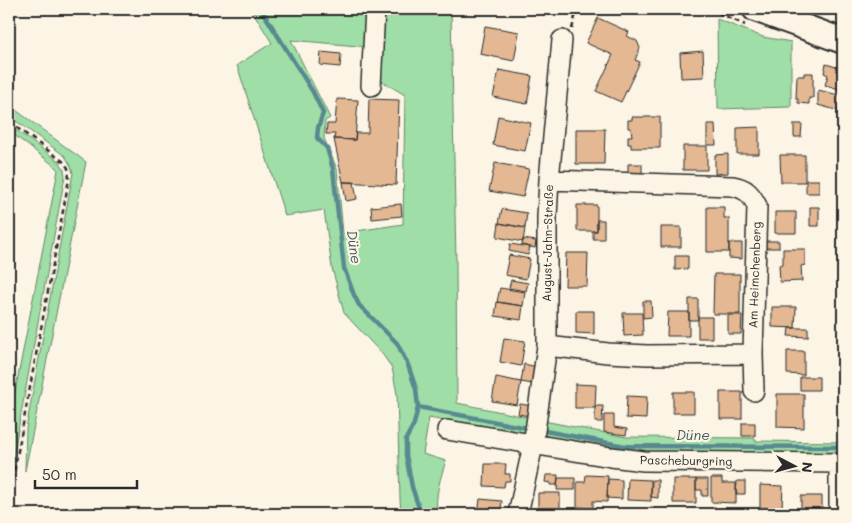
<svg xmlns="http://www.w3.org/2000/svg" width="852" height="523" font-family="Mali,sans-serif">
  <style>
    .green { fill: #9fdea6; stroke: #658468 }
    .lines { fill: none; stroke-linecap: round; stroke-linejoin: round }
    .stream { stroke: #598990; stroke-width: 4.5 }
    .building { fill: #e3b893; stroke: #2b2b2b }
    .minor-casing { stroke: #2b2b2b; stroke-width: 22 }
    .major-casing { stroke: #2b2b2b; stroke-width: 28 }
    .path { stroke: #2b2b2b; stroke-width: 2.5; stroke-dasharray: 5 4; stroke-linecap: butt }
    .minor { stroke: #fcf5e5; stroke-width: 19 }
    .major { stroke: #fcf5e5; stroke-width: 24 }
    .labels { text-anchor: middle; stroke-width: 4.5; stroke-linejoin: round; paint-order: stroke }
    .street-label { font-size: 12px; fill: #2b2b2b; stroke: #fcf5e5 }
    .water-label { font-size: 14px; font-style: italic; fill: #425a5e; stroke: #fcf5e5 }
  </style>
  <rect width="100%" height="100%" fill="#fcf5e5"/>
  <filter id="ink" filterUnits="userSpaceOnUse"><feTurbulence type="fractalNoise" baseFrequency=".02" numOctaves="2"/><feDisplacementMap in="SourceGraphic" scale="10" xChannelSelector="R" yChannelSelector="G"/><feConvolveMatrix kernelMatrix="1 2 1 2 8 2 1 2 1" color-interpolation-filters="sRGB"/></filter>
  <g filter="url(#ink)">
    <path class="green" d="M 251,9 L 371,9 L 369,47 L 291,40 L 330,118 L 325,121 L 324,138 L 337,169 L 343,233 L 403,224 L 405,95 L 380,80 L 379,9 L 451,9 L 456,262 L 457,403 L 531,418 L 524,436 L 429,418 L 423,454 L 446,461 C 440,479 435,495 437,514 L 401,514 L 400,499 L 397,394 L 392,368 L 383,355 L 344,313 L 332,268 L 324,210 L 285,216 L 237,65 L 272,43 Z
      M 717,19 L 763,37 L 791,42 L 791,107 L 718,109 Z
      M 9,105 L 86,162 L 25,471 L 26,429 L 73,173 L 71,166 L 65,156 L 9,116 Z
      M 9,125 L 60,162 L 64,170 L 65,176 L 9,479 L 9,423 L 58,170 L 52,164 L 9,131 Z
      M 544,421 L 626,437 L 755,438 L 755,441 L 843,442 L 843,457 L 661,456 L 548,442 L 544,436 Z"/>
    <g class="lines">
      <path class="stream" d="M 261,9 L 313,92 L 323,113 L 318,128 L 317,138 L 327,148 L 333,169 L 344,268 L 354,295 L 359,305 L 397,343 L 408,365 L 416,389 L 418,407 L 414,424 L 406,439 L 406,455 L 412,487 L 421,514
        M 418,407 L 527,428
        M 545,431 L 625,446 L 843,447"/>
    </g>
    <path class="building" d="M 598,18 L 629,32 L 627,36 L 637,41 L 640,48 L 635,60 L 640,62 L 621,102 L 596,91 L 613,55 L 586,43 Z
      M 485,26 L 519,32 L 514,61 L 480,54 Z
      M 703,51 L 704,77 L 681,78 L 680,53 Z
      M 321,52 L 341,54 L 340,67 L 320,65 Z
      M 826,64 L 843,69 L 843,90 L 825,85 L 828,75 L 824,73 Z
      M 499,70 L 532,76 L 527,104 L 493,97 Z
      M 804,73 L 813,73 L 813,98 L 809,98 L 809,104 L 798,103 L 798,99 L 796,99 L 797,76 L 804,76 Z
      M 818,90 L 843,96 L 843,112 L 818,105 Z
      M 337,99 L 358,100 L 355,140 L 334,139 L 335,134 L 326,134 L 327,124 L 335,124 Z
      M 369,99 L 399,100 L 396,185 L 343,182 L 334,139 L 355,140 L 356,133 L 368,133 Z
      M 498,116 L 531,123 L 525,151 L 493,145 Z
      M 632,117 L 660,117 L 660,148 L 631,148 L 631,144 L 628,144 L 628,136 L 632,136 L 631,128 L 628,128 L 628,120 L 632,120 Z
      M 707,124 L 715,124 L 716,145 L 707,145 Z
      M 794,124 L 802,124 L 801,137 L 794,137 Z
      M 759,127 L 759,154 L 737,154 L 737,128 Z
      M 576,129 L 605,129 L 604,164 L 576,164 Z
      M 683,146 L 707,146 L 707,170 L 683,170 Z
      M 728,154 L 728,173 L 715,174 L 715,155 Z
      M 780,155 L 805,155 L 805,182 L 781,182 Z
      M 495,163 L 529,169 L 523,197 L 489,191 Z
      M 628,164 L 642,164 L 642,176 L 628,176 Z
      M 806,180 L 819,180 L 819,193 L 806,193 Z
      M 343,182 L 354,182 L 357,199 L 346,201 Z
      M 401,204 L 402,216 L 372,219 L 371,207 Z
      M 577,205 L 597,205 L 597,231 L 577,231 Z
      M 707,207 L 724,207 L 724,218 L 729,218 L 729,252 L 707,252 Z
      M 810,207 L 819,207 L 819,226 L 810,226 Z
      M 502,209 L 527,213 L 525,228 L 499,223 Z
      M 775,212 L 796,212 L 796,233 L 775,233 Z
      M 597,220 L 604,220 L 604,239 L 593,239 L 593,231 L 597,231 Z
      M 499,223 L 525,228 L 523,242 L 497,237 Z
      M 661,227 L 681,227 L 681,247 L 661,247 Z
      M 523,239 L 536,241 L 535,248 L 522,245 Z
      M 762,241 L 779,241 L 779,248 L 762,248 Z
      M 729,243 L 742,243 L 742,259 L 729,258 Z
      M 510,244 L 530,247 L 528,255 L 509,251 Z
      M 783,249 L 805,249 L 805,265 L 801,266 L 802,281 L 780,282 L 779,265 L 783,264 Z
      M 841,252 L 843,252 L 843,267 L 840,267 Z
      M 566,253 L 588,253 L 587,286 L 565,286 Z
      M 509,255 L 530,259 L 526,279 L 505,275 Z
      M 675,256 L 688,256 L 688,269 L 675,270 Z
      M 839,267 L 843,267 L 843,288 L 839,288 Z
      M 714,274 L 740,274 L 740,314 L 713,314 Z
      M 511,280 L 528,283 L 526,291 L 509,288 Z
      M 500,288 L 525,292 L 523,306 L 497,302 Z
      M 689,299 L 698,299 L 698,320 L 689,320 Z
      M 643,301 L 651,301 L 652,317 L 643,318 Z
      M 497,302 L 523,306 L 521,320 L 495,316 Z
      M 772,307 L 796,307 L 795,328 L 772,327 Z
      M 843,308 L 843,341 L 841,341 L 841,309 Z
      M 576,311 L 594,311 L 594,334 L 576,333 Z
      M 668,312 L 689,312 L 689,336 L 667,336 Z
      M 623,313 L 642,313 L 643,335 L 624,336 Z
      M 728,315 L 742,315 L 741,334 L 728,334 Z
      M 698,317 L 712,317 L 712,338 L 698,338 Z
      M 789,328 L 808,328 L 808,337 L 788,336 Z
      M 504,338 L 525,341 L 521,366 L 500,362 Z
      M 787,351 L 804,351 L 804,375 L 787,374 Z
      M 839,353 L 843,353 L 843,366 L 839,366 Z
      M 524,364 L 537,367 L 533,384 L 521,382 Z
      M 839,371 L 843,371 L 843,401 L 839,401 Z
      M 496,377 L 521,382 L 517,405 L 492,401 Z
      M 800,377 L 819,377 L 819,390 L 800,390 Z
      M 575,384 L 596,385 L 595,408 L 575,408 Z
      M 673,392 L 694,392 L 694,413 L 673,413 Z
      M 720,392 L 742,392 L 742,419 L 720,419 Z
      M 777,394 L 804,394 L 804,428 L 777,427 Z
      M 627,396 L 647,397 L 646,419 L 626,418 Z
      M 520,404 L 532,406 L 530,416 L 518,414 Z
      M 595,406 L 603,406 L 602,422 L 595,422 Z
      M 839,407 L 843,407 L 843,421 L 839,421 Z
      M 604,415 L 614,415 L 614,427 L 627,429 L 626,435 L 604,432 Z
      M 742,423 L 755,423 L 755,436 L 742,436 Z
      M 485,464 L 506,464 L 505,474 L 510,474 L 510,481 L 505,481 L 504,487 L 484,486 Z
      M 546,475 L 558,475 L 557,485 L 550,485 L 551,483 L 545,482 Z
      M 586,475 L 608,476 L 607,502 L 593,501 L 593,508 L 577,507 L 577,482 L 585,482 Z
      M 558,478 L 575,478 L 575,490 L 557,490 Z
      M 711,478 L 722,478 L 722,483 L 736,483 L 736,503 L 711,502 Z
      M 608,479 L 622,480 L 622,499 L 607,498 Z
      M 628,479 L 651,480 L 651,501 L 627,500 Z
      M 673,479 L 696,479 L 696,503 L 673,503 Z
      M 696,479 L 708,479 L 708,496 L 702,496 L 702,490 L 696,490 Z
      M 652,480 L 658,480 L 658,498 L 651,497 Z
      M 737,481 L 745,481 L 745,494 L 736,494 Z
      M 760,485 L 783,486 L 782,508 L 760,508 Z
      M 538,493 L 560,493 L 560,514 L 538,514 Z
      M 801,496 L 822,496 L 822,514 L 801,514 Z
      M 480,499 L 502,501 L 500,514 L 478,514 Z"/>
    <g class="lines">
      <g class="minor-casing">
        <path id="minor" d="M 371,86 L 375,9
          M 547,346 L 608,353 L 647,355 L 753,354 L 757,206 C 751,194 746,188 732,186 L 549,180
          M 753,354 L 754,391
          M 447,430 L 611,457 L 644,461 L 843,463
          M 518,514 L 533,445 L 547,346 L 547,217 L 549,180 L 562,40
          M 839,514 L 839,463"/>
      </g>
      <g class="major-casing">
        <path id="major" d="M 755,9 L 843,41"/>
      </g>
      <path class="path" d="M 710,9 L 745,25
        M 572,29 L 577,9
        M 9,122 L 64,162 L 68,168 L 69,179 L 9,499"/>
      <use href="#minor" class="minor"/>
      <use href="#major" class="major"/>
    </g>
  </g>
  <g class="labels">
    <g class="street-label">
      <text transform="translate(548 243) rotate(-89)" y="4">August-Jahn-Straße</text>
      <text transform="translate(755 275) rotate(-88)" y="4">Am Heimchenberg</text>
      <text transform="translate(686 461) rotate(1)" y="4">Pascheburgring</text>
    </g>
    <g class="water-label">
      <text transform="translate(354 247) rotate(82)" y="5">Düne</text>
      <text x="693" y="440">Düne</text>
    </g>
  </g>
  <rect width="852" height="523" fill="none" stroke="#fcf5e5" stroke-width="30"/>
  <rect x="15" y="15" width="822" height="493" fill="none" stroke="#2b2b2b" stroke-width="2" filter="url(#ink)"/>
  <g transform="translate(794 466) rotate(96)" stroke="#fcf5e5" stroke-width="4" paint-order="stroke">
  <path d="M0-4L9 19L0 12L-9 19Z" fill="#2b2b2b"/>
  <text y="-8" font-size="14" font-weight="bold" text-anchor="middle" fill="#2b2b2b">N</text>
  </g>
  <path d="M35 480v8h102v-8" fill="none" stroke="#2b2b2b" stroke-width="2.5"/>
  <text x="42" y="480" font-size="15" fill="#2b2b2b" stroke="#fcf5e5" stroke-width="4" paint-order="stroke">50 m</text>
</svg>
